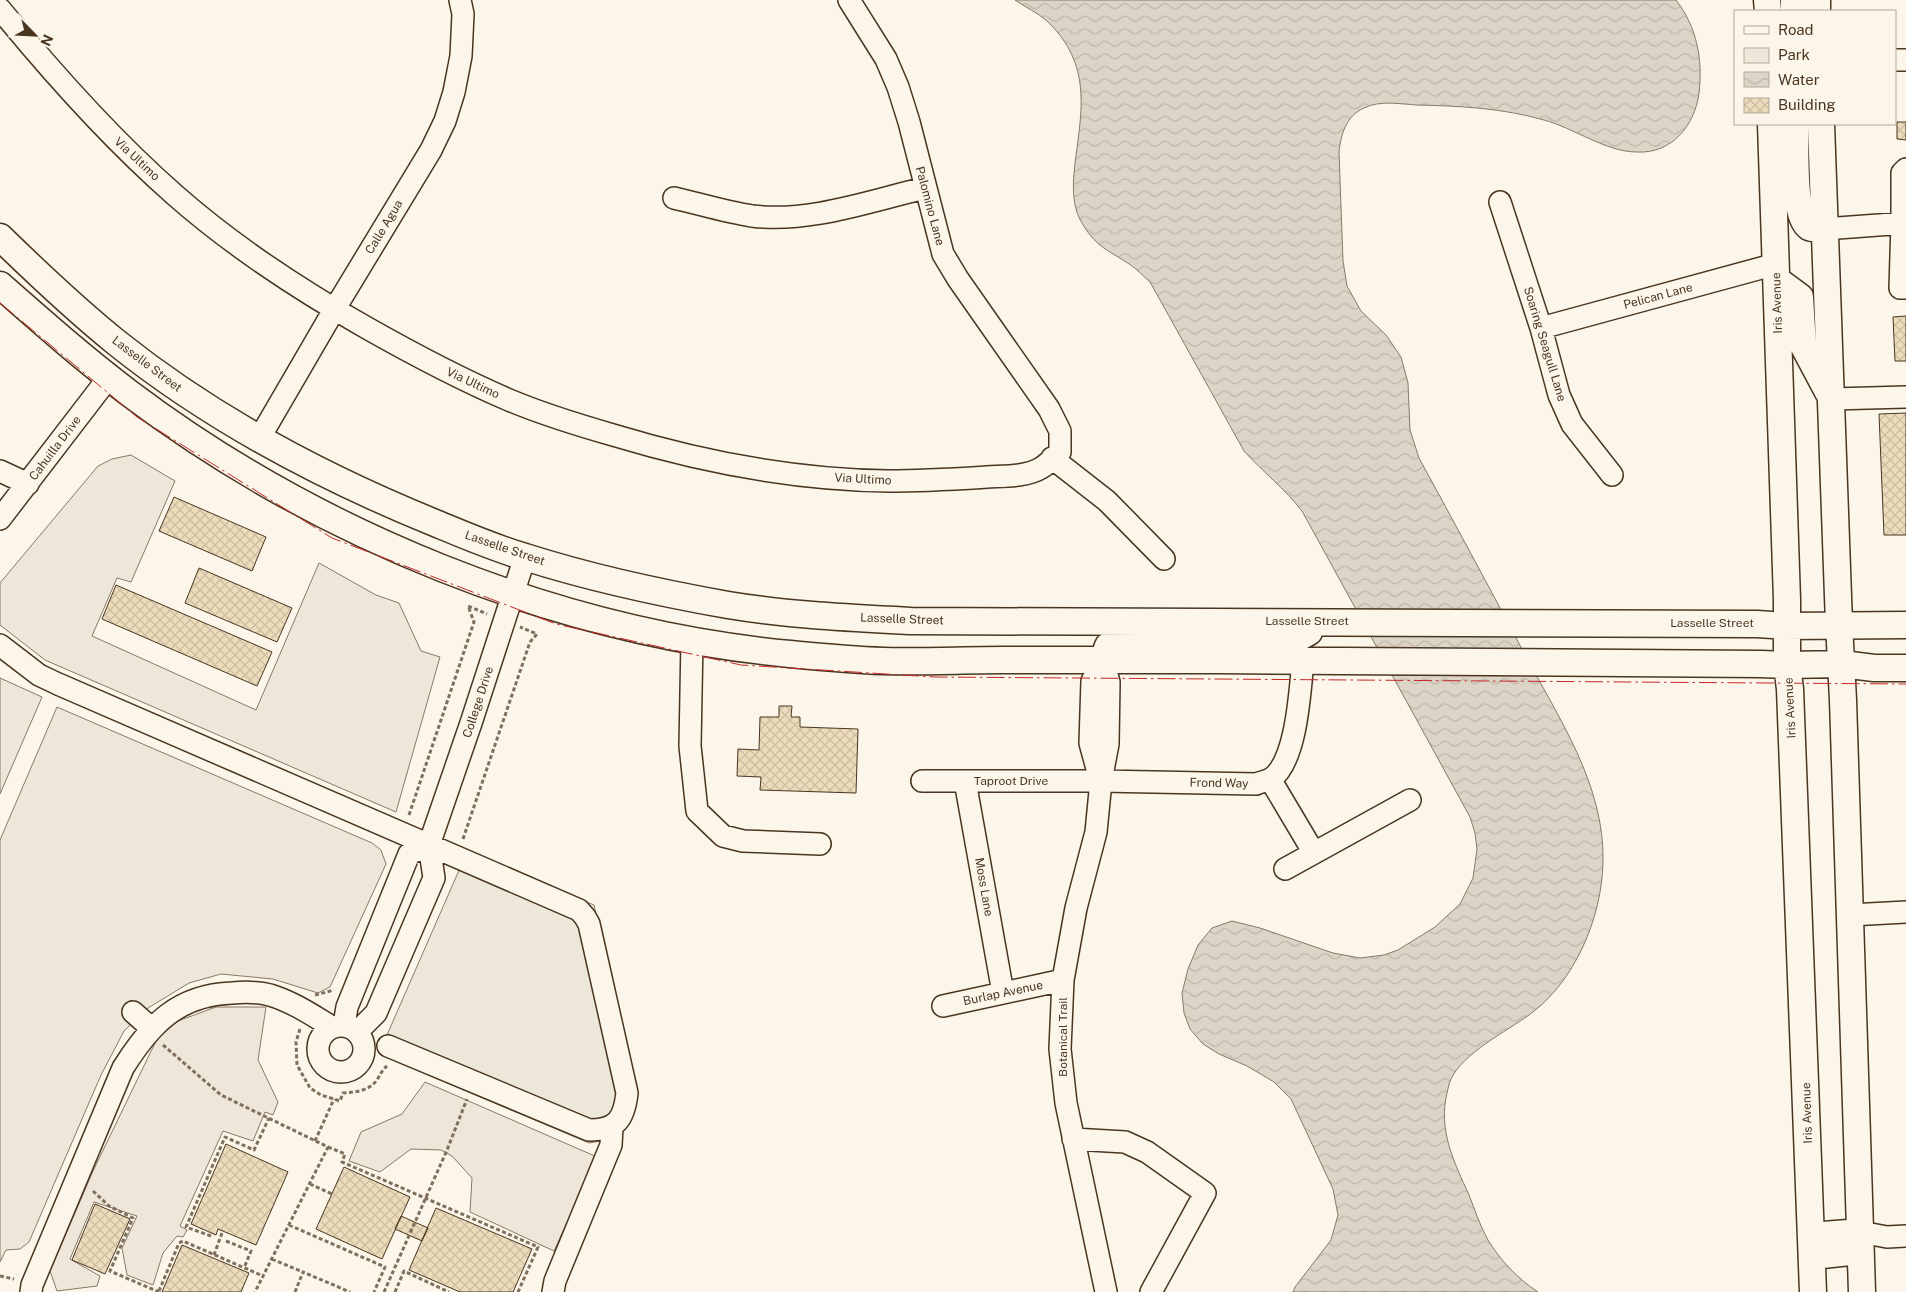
<svg xmlns="http://www.w3.org/2000/svg" width="1906" height="1292" font-family="'Public Sans',sans-serif">
  <style>
    .green { fill: #ede6d9; stroke: #887966 }
    .parking { fill: #ede7d9; stroke: #887966 }
    .water { fill: url(#water-waves); stroke: #887966 }
    .building { fill: url(#building-cross-hatch); stroke: #4a3520 }
    .lines { fill: none; stroke-linecap: round; stroke-linejoin: round }
    .minor-casing { stroke: #4a3520; stroke-width: 24 }
    .major-casing { stroke: #4a3520; stroke-width: 29 }
    .path { stroke: #7f6f5c; stroke-width: 3; stroke-dasharray: 4 2.5; stroke-linecap: butt }
    .minor { stroke: #fbf6e9; stroke-width: 21 }
    .major { stroke: #fbf6e9; stroke-width: 26 }
    .path-bridge { stroke: #7f6f5c; stroke-width: 3; stroke-dasharray: 4 2.5; stroke-linecap: butt }
    .power { stroke: #c62828; stroke-width: 1; stroke-dasharray: 18 4 2.5 4; stroke-linecap: butt }
    .labels { text-anchor: middle; stroke-width: 4; stroke-linejoin: round; paint-order: stroke }
    .street-label { font-size: 12px; fill: #4a3520; stroke: #fbf6e9 }
  </style>
  <defs>
    <pattern id="water-waves" width="16" height="10" patternUnits="userSpaceOnUse" patternTransform="scale(1.25)"><rect width="16" height="10" fill="#dcd4c6"/><path d="M0 5q4-4 8 0t8 0" fill="none" stroke="#beb7aa"/></pattern>
    <pattern id="building-cross-hatch" width="8" height="8" patternUnits="userSpaceOnUse" patternTransform="scale(1.25)"><rect width="8" height="8" fill="#ecdcbc"/><path d="M0 0l8 8M0 8l8-8" fill="none" stroke="#ccbda1"/></pattern>
  </defs>
  <rect width="100%" height="100%" fill="#fbf6e9"/>
  <path class="green" d="M 216,1007 L 266,1007 L 258,1060 L 278,1102 L 273,1115 L 265,1112 L 253,1141 L 223,1131 L 180,1226 L 187,1230 L 183,1237 L 177,1236 L 163,1253 L 153,1285 L 127,1275 L 122,1248 L 137,1216 L 94,1202 L 70,1259 L 100,1276 L 97,1286 L 57,1291 L 50,1271 L 93,1171 L 157,1039 L 178,1021 Z
    M 425,1082 L 597,1157 L 554,1251 L 470,1212 L 472,1178 L 452,1156 L 441,1150 L 411,1149 L 380,1172 L 349,1161 L 361,1132 L 402,1114 Z"/>
  <path class="parking" d="M 131,455 L 175,481 L 131,582 L 117,578 L 92,636 L 256,710 L 319,563 L 376,595 L 399,603 L 421,651 L 440,657 L 396,812 L 45,660 L 0,625 L 0,583 L 98,466 L 112,459 Z
    M 0,678 L 42,697 L 0,794 Z
    M 57,707 L 372,843 L 381,850 L 386,864 L 330,987 L 318,993 L 273,979 L 221,974 L 189,983 L 148,1008 L 124,1031 L 101,1075 L 29,1242 L 20,1249 L 6,1250 L 0,1262 L 0,840 Z
    M 467,852 L 594,905 L 634,1087 L 606,1140 L 589,1143 L 389,1058 L 387,1035 Z"/>
  <path class="water" d="M 1015,0 L 1676,0 C 1697,27 1703,60 1699,93 C 1695,125 1672,154 1637,152 C 1606,152 1574,128 1544,120 C 1502,108 1460,106 1417,105 C 1400,104 1380,100 1364,108 C 1346,116 1341,134 1339,152 L 1343,261 L 1347,286 L 1361,311 L 1386,335 L 1401,357 L 1408,383 L 1410,430 L 1419,458 C 1454,522 1489,587 1523,651 C 1558,717 1605,785 1603,862 C 1602,917 1575,982 1529,1015 C 1507,1031 1463,1053 1451,1079 C 1449,1083 1448,1089 1447,1093 C 1438,1130 1454,1162 1469,1195 C 1475,1210 1480,1226 1488,1240 C 1500,1260 1518,1279 1538,1292 L 1293,1292 L 1295,1287 L 1331,1240 L 1338,1215 L 1333,1189 L 1291,1099 L 1274,1082 L 1247,1066 L 1219,1054 L 1203,1044 L 1190,1029 L 1184,1013 L 1182,993 L 1188,969 L 1198,945 L 1212,928 L 1232,921 L 1260,928 L 1333,953 L 1360,958 L 1384,955 L 1398,950 L 1435,927 L 1460,904 L 1473,878 L 1477,849 L 1475,833 L 1470,817 L 1302,511 C 1285,489 1263,472 1244,451 L 1150,282 C 1145,278 1141,273 1136,269 C 1113,251 1098,251 1082,223 C 1071,205 1073,183 1075,163 C 1082,109 1092,64 1047,21 C 1038,13 1025,7 1015,0 Z"/>
  <path class="building" d="M 1897,122 L 1906,122 L 1906,140 L 1897,139 Z
    M 1906,316 L 1906,361 L 1895,361 L 1893,317 Z
    M 1906,413 L 1906,535 L 1884,535 L 1879,414 Z
    M 174,497 L 266,537 L 252,571 L 159,531 Z
    M 199,568 L 292,608 L 277,642 L 185,603 Z
    M 116,585 L 272,652 L 257,686 L 102,619 Z
    M 779,706 L 792,706 L 791,717 L 800,717 L 800,727 L 858,729 L 856,793 L 760,790 L 761,777 L 737,776 L 738,749 L 759,750 L 760,717 L 779,717 Z
    M 226,1144 L 288,1172 L 256,1245 L 218,1229 L 216,1235 L 191,1224 Z
    M 344,1167 L 410,1197 L 382,1259 L 316,1229 Z
    M 95,1204 L 130,1219 L 105,1274 L 72,1260 Z
    M 436,1208 L 532,1249 L 513,1292 L 460,1292 L 409,1270 Z
    M 401,1216 L 428,1228 L 422,1241 L 395,1229 Z
    M 182,1245 L 249,1273 L 241,1292 L 162,1292 Z"/>
  <g class="lines">
    <g class="minor-casing">
      <path id="minor" d="M 0,9 C 54,75 111,139 176,196 C 234,247 300,290 367,328 C 413,354 460,379 509,400 C 542,414 578,425 613,435 C 702,462 796,480 889,481 C 922,481 954,479 987,477 C 1004,476 1026,477 1041,468 C 1048,464 1054,457 1060,452 L 1060,431 L 1049,409 L 958,279 L 943,254 L 909,122 L 898,87 L 886,59 L 849,0
        M 1895,60 L 1906,60
        M 1906,169 L 1902,173 L 1902,223 L 1900,288 L 1906,288
        M 674,198 C 700,204 726,212 752,216 C 810,223 869,201 925,188
        M 1500,202 L 1541,328 L 1559,395 L 1572,424 L 1612,475
        M 1824,229 L 1906,223
        M 1541,328 L 1776,264
        M 1832,399 L 1906,397
        M 259,439 L 334,310 L 431,150 L 445,121 L 454,92 L 461,56 L 463,14 L 460,0
        M 1052,458 L 1107,501 L 1164,559
        M 0,471 L 28,484
        M 0,519 L 109,377
        M 692,640 L 690,746 L 697,811 L 723,836 L 743,841 L 820,844
        M 0,645 L 39,675 L 58,684 L 579,910 L 585,917 L 589,924 L 627,1093 C 624,1120 616,1130 589,1130 L 388,1046
        M 1103,660 L 1109,682 L 1108,744 L 1101,781 L 1096,832 L 1076,908 L 1063,980 L 1060,1049 L 1066,1103 L 1106,1292
        M 1099,776 L 1090,743 L 1092,681 L 1103,660
        M 1270,779 L 1314,853
        M 922,781 L 1101,781 L 1256,784 C 1261,782 1267,781 1271,779 C 1297,761 1300,690 1303,660
        M 965,781 L 1003,993
        M 1285,869 L 1410,800
        M 1850,915 L 1906,912
        M 943,1006 L 1063,980
        M 133,1012 L 151,1028
        M 344,1025 L 347,1007 L 409,854 L 429,845
        M318 1049a23 23 0 1 1 46 0a23 23 0 1 1-46 0Z
        M 357,1032 L 376,1013 L 434,878 L 429,845 L 471,723 L 525,557
        M 1073,1139 L 1125,1142 L 1147,1152 L 1205,1193 L 1151,1292
        M 1860,1232 L 1887,1237 L 1906,1236
        M 31,1292 L 32,1285 L 123,1068 C 150,1025 177,995 232,993 C 244,992 259,992 270,995 C 293,1002 312,1015 332,1027
        M 553,1292 L 555,1281 L 611,1145 L 612,1127"/>
    </g>
    <g class="major-casing">
      <path id="major" d="M 1767,0 L 1768,11
        M 1794,0 L 1794,11
        M 1817,0 L 1817,11
        M 1771,124 L 1787,600 L 1787,665 L 1790,689 L 1813,1292
        M 1795,124 C 1796,144 1792,216 1809,227 C 1813,229 1820,228 1824,229
        M 1821,124 L 1839,624 L 1843,700 L 1862,1292
        M 0,237 C 38,274 76,310 117,343 C 212,419 322,477 435,523 C 464,535 494,548 525,557 C 591,578 660,593 728,605 C 788,615 850,618 911,621 L 1757,624 L 1787,626 L 1906,625
        M 1777,280 L 1800,297 L 1803,345 L 1828,392
        M 0,285 C 42,322 84,359 129,393 C 316,534 556,632 790,654 C 821,657 852,660 883,661 C 923,662 964,660 1004,660 C 1076,660 1147,660 1219,660 C 1400,660 1580,664 1761,664 L 1787,665 L 1842,664 L 1874,668 L 1906,668
        M 1103,660 L 1108,646 L 1119,639 L 1266,640 L 1300,637 L 1309,632
        M 1811,1236 L 1860,1232
        M 1813,1256 L 1859,1251"/>
    </g>
    <path class="path" d="M 409,815 L 474,622 L 468,606 L 487,614
      M 463,839 L 530,642 L 537,634 L 520,627
      M 315,995 L 334,990
      M 300,1029 L 296,1042 L 297,1065 L 310,1088 L 321,1095 L 340,1101 L 343,1093 C 356,1092 369,1091 377,1080 C 380,1075 382,1070 387,1066
      M 163,1045 L 221,1095 L 328,1147 L 255,1292
      M 315,1141 L 334,1099
      M 328,1147 L 345,1154 L 342,1162 L 538,1247 L 518,1292
      M 310,1184 L 332,1194
      M 93,1191 L 109,1206 L 133,1218 L 110,1271 L 159,1292
      M 289,1225 L 385,1267 L 374,1292
      M 211,1236 L 186,1227 L 225,1137 L 254,1150 L 269,1118
      M 226,1241 L 251,1251 L 244,1268
      M 272,1259 L 303,1272
      M 0,1276 L 14,1279
      M 159,1291 L 179,1243 L 183,1241 L 263,1276
      M 295,1292 L 303,1272 L 350,1292
      M 384,1292 L 447,1150 L 467,1099
      M 395,1292 L 404,1271 L 449,1292"/>
    <use href="#minor" class="minor"/>
    <use href="#major" class="major"/>
    <path class="path-bridge" d="M 214,1255 L 223,1230"/>
    <path class="power" d="M 0,303 L 137,417 L 332,538 L 556,624 L 741,665 L 935,677 L 1906,684"/>
  </g>
  <g class="labels">
    <g class="street-label">
      <text transform="translate(137 159) rotate(43)" y="4">Via Ultimo</text>
      <text transform="translate(930 206) rotate(75)" y="4">Palomino Lane</text>
      <text transform="translate(384 227) rotate(-59)" y="4">Calle Agua</text>
      <text transform="translate(1658 296) rotate(-15)" y="4">Pelican Lane</text>
      <text transform="translate(1777 303) rotate(-92)" y="4">Iris Avenue</text>
      <text transform="translate(1545 344) rotate(73)" y="4">Soaring Seagull Lane</text>
      <text transform="translate(147 364) rotate(37)" y="4">Lasselle Street</text>
      <text transform="translate(473 383) rotate(25)" y="4">Via Ultimo</text>
      <text transform="translate(55 448) rotate(-53)" y="4">Cahuilla Drive</text>
      <text transform="translate(863 479) rotate(3)" y="4">Via Ultimo</text>
      <text transform="translate(505 548) rotate(19)" y="4">Lasselle Street</text>
      <text transform="translate(902 619) rotate(2)" y="4">Lasselle Street</text>
      <text x="1307" y="625">Lasselle Street</text>
      <text x="1712" y="627">Lasselle Street</text>
      <text transform="translate(478 702) rotate(-72)" y="4">College Drive</text>
      <text transform="translate(1790 708) rotate(-93)" y="4">Iris Avenue</text>
      <text x="1011" y="785">Taproot Drive</text>
      <text transform="translate(1219 783) rotate(1)" y="4">Frond Way</text>
      <text transform="translate(984 887) rotate(80)" y="4">Moss Lane</text>
      <text transform="translate(1003 993) rotate(-12)" y="4">Burlap Avenue</text>
      <text transform="translate(1063 1037) rotate(-90)" y="4">Botanical Trail</text>
      <text transform="translate(1807 1113) rotate(-92)" y="4">Iris Avenue</text>
    </g>
  </g>
  <rect x="1734" y="10" width="162" height="115" fill="#fbf6e9" stroke="#b4a999"/>
  <rect x="1744" y="26" width="25" height="8" fill="#fbf6e9" stroke="#b4a999"/>
  <text x="1778" y="35" font-size="15" fill="#4a3520">Road</text>
  <rect x="1744" y="48" width="25" height="15" fill="#ede6d9" stroke="#b4a999"/>
  <text x="1778" y="60" font-size="15" fill="#4a3520">Park</text>
  <rect x="1744" y="72" width="25" height="15" fill="url(#water-waves)" stroke="#b4a999"/>
  <text x="1778" y="85" font-size="15" fill="#4a3520">Water</text>
  <rect x="1744" y="98" width="25" height="15" fill="url(#building-cross-hatch)" stroke="#b4a999"/>
  <text x="1778" y="110" font-size="15" fill="#4a3520">Building</text>
  <g transform="translate(35 35) rotate(114)" stroke="#fbf6e9" stroke-width="4" paint-order="stroke">
  <path d="M0-4L9 19L0 12L-9 19Z" fill="#4a3520"/>
  <text y="-8" font-size="14" font-weight="bold" text-anchor="middle" fill="#4a3520">N</text>
  </g>
</svg>
